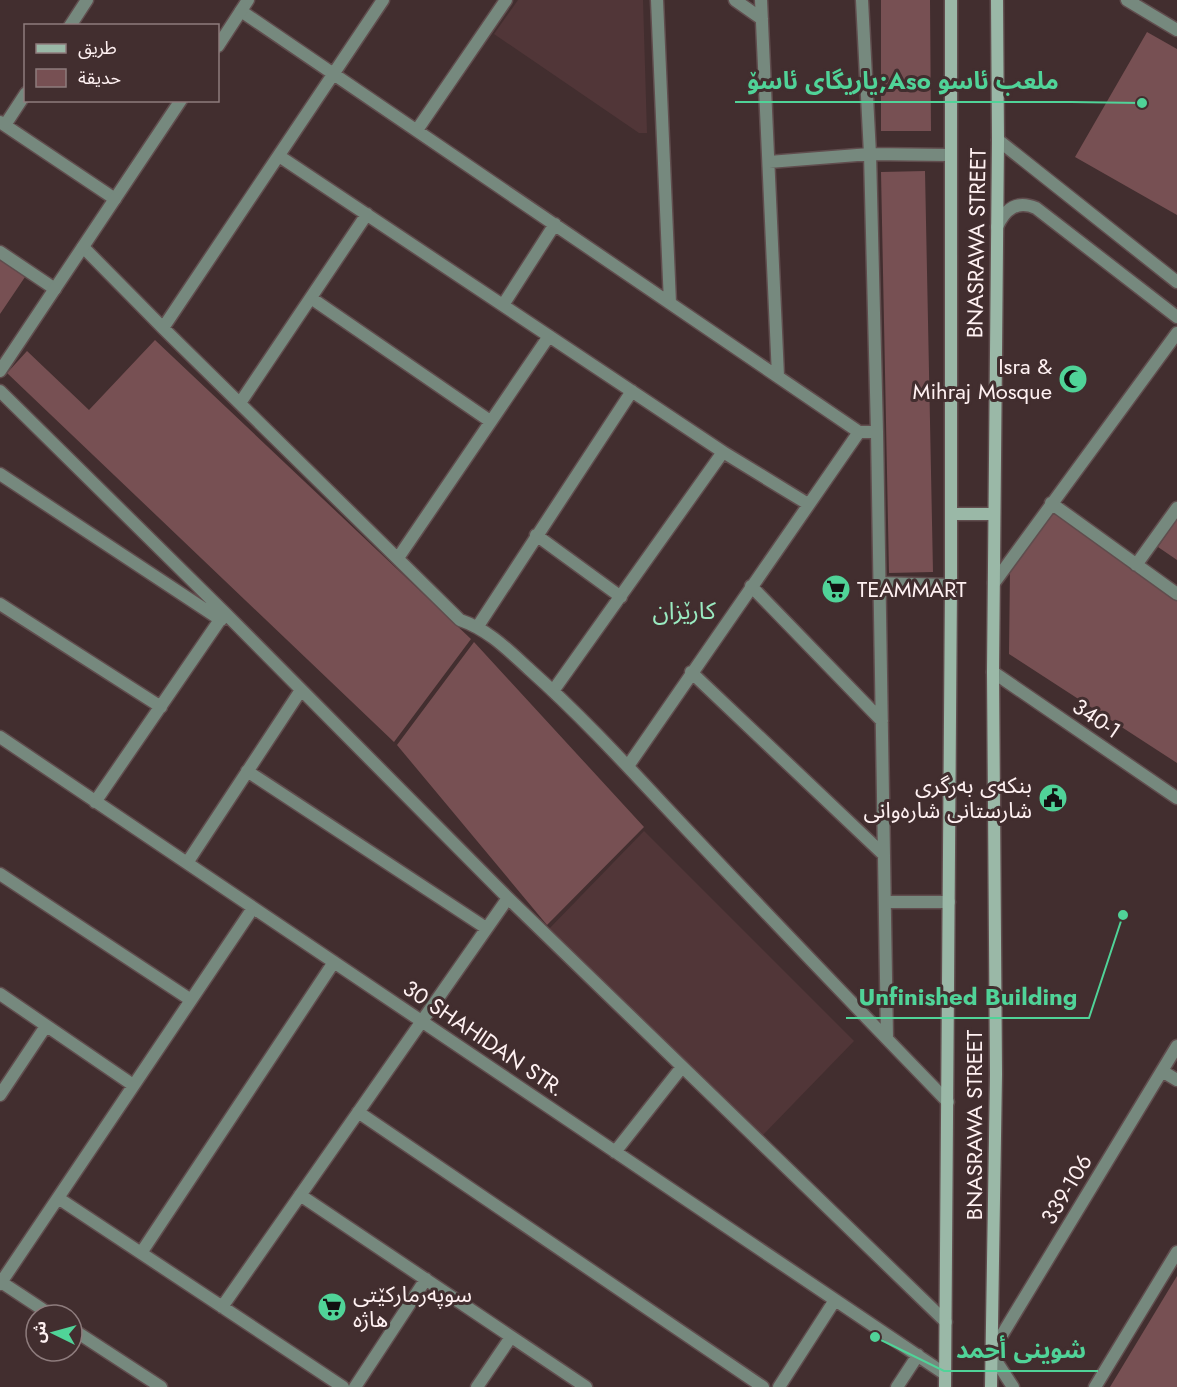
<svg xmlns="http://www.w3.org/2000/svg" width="1177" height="1387" font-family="Jost,'Noto Sans Arabic',sans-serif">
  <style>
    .built { fill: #513638 }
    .green { fill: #775053 }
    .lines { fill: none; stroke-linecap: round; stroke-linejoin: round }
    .minor-casing { stroke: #604d4e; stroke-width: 15 }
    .tertiary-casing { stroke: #604d4e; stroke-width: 15 }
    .secondary-casing { stroke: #604d4e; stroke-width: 15 }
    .minor { stroke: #76897e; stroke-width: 12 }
    .tertiary { stroke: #76897e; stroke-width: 12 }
    .secondary { stroke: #9ab8a7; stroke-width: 12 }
    .labels { text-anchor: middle; stroke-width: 6; stroke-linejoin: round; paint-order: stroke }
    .street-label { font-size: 22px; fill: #fff1f2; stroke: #422e2f }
    .poi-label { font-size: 22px; fill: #fff1f2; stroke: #422e2f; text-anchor: end }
    .neighbourhood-label { font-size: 24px; fill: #9aebc1; stroke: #422e2f }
    .leader { fill: none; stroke: #50d398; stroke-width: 2 }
    .callout-dot { fill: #50d398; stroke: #422e2f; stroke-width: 2 }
    .callout-label { font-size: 24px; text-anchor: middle; font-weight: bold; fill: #50d398; stroke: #422e2f; stroke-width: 6; stroke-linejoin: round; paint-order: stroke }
  </style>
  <rect width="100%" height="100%" fill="#422e2f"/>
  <path class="built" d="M 518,0 L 643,0 L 647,133 L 639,133 L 494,34 Z
    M 644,831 L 854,1041 L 760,1138 L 547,931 Z"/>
  <path class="green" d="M 881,0 L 930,0 L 931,131 L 881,131 Z
    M 1147,32 L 1177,49 L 1177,215 L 1075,157 Z
    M 925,171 L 933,572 L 889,573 L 881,172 Z
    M 0,260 L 25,277 L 0,314 Z
    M 155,340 L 471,639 L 394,742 L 7,373 L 27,351 L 89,410 Z
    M 1057,503 L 1177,590 L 1177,763 L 1009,654 L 1010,569 Z
    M 1177,519 L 1177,560 L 1158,547 Z
    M 474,642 L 644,827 L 547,925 L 397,745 Z
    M 1177,1276 L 1177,1387 L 1110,1387 Z"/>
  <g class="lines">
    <g class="minor-casing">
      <path id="minor" d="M 657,0 L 670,303
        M 735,0 L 762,19
        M 761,0 L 778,376
        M 862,0 L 870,154 L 877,432 L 887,1039
        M 1127,0 L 1177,30
        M 241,11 L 859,432 L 877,432
        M 70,26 L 87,0
        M 0,122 L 115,199
        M 5,125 L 26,93
        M 417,130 L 506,0
        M 279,156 L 723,452 L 808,504
        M 769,162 L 870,154 L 949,155
        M 83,247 L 163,328 L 460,620 C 489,630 508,650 530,670 C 576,711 619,757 661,802 C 756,903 852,1003 948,1102
        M 0,252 L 55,289
        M 311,298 L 490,421
        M 503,305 L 555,224
        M 163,328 L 383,0
        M 0,391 L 225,613 L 508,898 L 946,1322
        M 240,403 L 367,214
        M 0,474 L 221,620
        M 1051,503 L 1177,594
        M 536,535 L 621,597
        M 398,558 L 549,336
        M 1136,565 L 1177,508
        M 878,583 L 951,585
        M 994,583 L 1177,333
        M 751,586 L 882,721
        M 0,604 L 161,707
        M 478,626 L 632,391
        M 691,672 L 884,855
        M 993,672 L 1177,798
        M 553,691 L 723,452
        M 0,737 L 945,1374
        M 628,766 L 859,432
        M 247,771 L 486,928
        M 95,802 L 224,614
        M 187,863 L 301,690
        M 0,874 L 191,1000
        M 886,902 L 949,902
        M 0,994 L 133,1085
        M 1162,1071 L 1177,1080
        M 0,1095 L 46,1026
        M 358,1112 L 763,1387
        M 615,1152 L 682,1067
        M 300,1195 L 586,1387
        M 58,1198 L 343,1387
        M 141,1253 L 334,962
        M 1,1282 L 51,1315
        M 0,1284 L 253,908
        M 222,1307 L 508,898
        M 72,1329 L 161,1387
        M 355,1387 L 426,1279
        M 477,1387 L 511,1337
        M 779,1387 L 835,1300
        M 897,1387 L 918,1355
        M 1013,1387 L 991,1353 L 1177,1046
        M 1095,1387 L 1177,1252"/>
    </g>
    <g class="tertiary-casing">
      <path id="tertiary" d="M 218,46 L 248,0
        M 998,140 L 1177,282
        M 997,227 C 1005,209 1017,200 1036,208 L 1177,317
        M 0,371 L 181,100"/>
    </g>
    <g class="secondary-casing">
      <path id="secondary" d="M 951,514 L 994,514
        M 945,1387 L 951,585 L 951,0
        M 991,1387 L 996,1074 L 993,672 L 998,140 L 997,0"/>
    </g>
    <use href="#minor" class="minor"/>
    <use href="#tertiary" class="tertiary"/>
    <use href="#secondary" class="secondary"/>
  </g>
  <defs>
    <g id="mosque-disc" transform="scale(1.5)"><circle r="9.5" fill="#50d398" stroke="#422e2f"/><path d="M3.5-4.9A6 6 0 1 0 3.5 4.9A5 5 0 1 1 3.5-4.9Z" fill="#111"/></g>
    <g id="supermarket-disc" transform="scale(1.5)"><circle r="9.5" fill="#50d398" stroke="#422e2f"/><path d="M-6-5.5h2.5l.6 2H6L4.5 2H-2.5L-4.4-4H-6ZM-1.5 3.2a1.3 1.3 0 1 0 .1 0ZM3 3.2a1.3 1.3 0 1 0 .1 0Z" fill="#111"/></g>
    <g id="civic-disc" transform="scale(1.5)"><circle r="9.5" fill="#50d398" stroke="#422e2f"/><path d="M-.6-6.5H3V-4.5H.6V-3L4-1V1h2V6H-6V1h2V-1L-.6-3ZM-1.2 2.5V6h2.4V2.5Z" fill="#111"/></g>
  </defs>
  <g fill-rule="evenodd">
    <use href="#mosque-disc" x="1073" y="379"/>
    <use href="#supermarket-disc" x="836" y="589"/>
    <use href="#civic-disc" x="1053" y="798"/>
    <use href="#supermarket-disc" x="332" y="1307"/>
  </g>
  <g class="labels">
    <g class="street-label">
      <text transform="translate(976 243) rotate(-89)" y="8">BNASRAWA STREET</text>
      <text transform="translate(1097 718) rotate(34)" y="8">340-1</text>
      <text transform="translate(484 1038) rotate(34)" y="8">30 SHAHIDAN STR.</text>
      <text transform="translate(974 1125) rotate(-90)" y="8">BNASRAWA STREET</text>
      <text transform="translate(1066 1189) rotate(-59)" y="8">339-106</text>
    </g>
    <g class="poi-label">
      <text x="1052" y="374">Isra &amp;<tspan x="1052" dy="25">Mihraj Mosque</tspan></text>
      <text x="857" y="597" text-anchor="start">TEAMMART</text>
      <text x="1032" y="793">بنكەی بەرگری<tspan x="1032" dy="25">شارستانی شارەوانی</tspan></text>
      <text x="353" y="1302" text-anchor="start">سوپەرمارکێتی<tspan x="353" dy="25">هاژە</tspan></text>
    </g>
    <g class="neighbourhood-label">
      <text x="684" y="619">کارێزان</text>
    </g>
  </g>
  <path class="leader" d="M1142 103L1071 102H735M1123 915L1089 1018H846M875 1337L944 1371H1098"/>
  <g class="callout-dot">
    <circle cx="1142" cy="103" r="6"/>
    <circle cx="1123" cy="915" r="6"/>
    <circle cx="875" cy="1337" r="6"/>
  </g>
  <g class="callout-label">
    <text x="903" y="89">یاریگای ئاسۆ;Aso ملعب ئاسو</text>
    <text x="968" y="1005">Unfinished Building</text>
    <text x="1021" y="1358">شوینی أحمد</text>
  </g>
  <rect x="24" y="24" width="195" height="78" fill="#422e2f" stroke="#8e7c7d" stroke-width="1.5"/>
  <rect x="36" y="44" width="30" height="9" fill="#9ab8a7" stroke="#8e7c7d" stroke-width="1.5"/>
  <text x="78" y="54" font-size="18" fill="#fff1f2">طريق</text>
  <rect x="36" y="69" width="30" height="18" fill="#775053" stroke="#8e7c7d" stroke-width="1.5"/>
  <text x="78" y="84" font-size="18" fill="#fff1f2">حديقة</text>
  <g transform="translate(54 1333) rotate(275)"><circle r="28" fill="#422e2f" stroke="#8e7c7d" stroke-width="1.5"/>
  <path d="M0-4.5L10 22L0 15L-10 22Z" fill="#50d398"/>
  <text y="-9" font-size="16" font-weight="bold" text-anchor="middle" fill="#fff1f2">ش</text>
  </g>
</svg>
